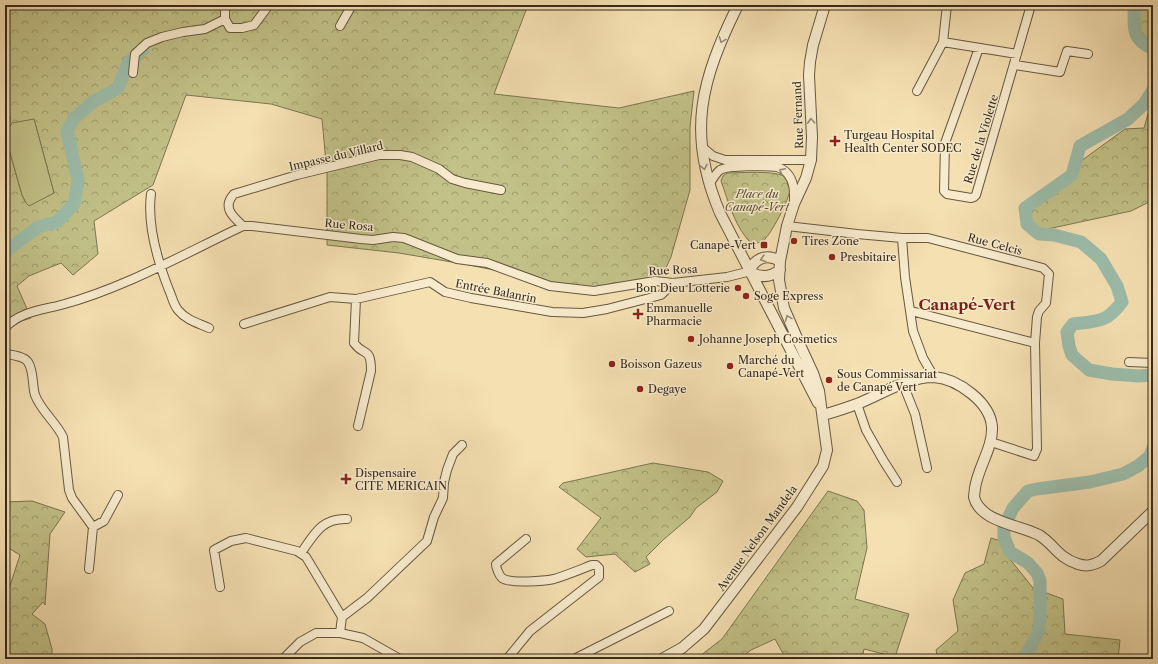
<svg xmlns="http://www.w3.org/2000/svg" width="1158" height="664" font-family="'Libre Caslon Text',serif">
  <style>
    .forest { fill: url(#forest-crowns); stroke: #7c7651; fill-rule: evenodd }
    .pitch { fill: #c2c188; stroke: #7c7651 }
    .lines { fill: none; stroke-linecap: round; stroke-linejoin: round }
    .river { stroke: #9cbdab; stroke-width: 13 }
    .minor-casing { stroke: #665840; stroke-width: 10 }
    .tertiary-casing { stroke: #665840; stroke-width: 12 }
    .minor { stroke: #f8ebcd; stroke-width: 8 }
    .tertiary { stroke: #f8ebcd; stroke-width: 10 }
    .oneway { stroke: #988a74 }
    .poi-dot { fill: #8f2418; stroke: #f8ebcd; stroke-width: 1.5 }
    .labels { text-anchor: middle; stroke-width: 3; stroke-linejoin: round; paint-order: stroke }
    .street-label { font-size: 11px; fill: #372a1a; stroke: #f8ebcd }
    .poi-label { font-size: 11px; fill: #372a1a; stroke: #f8ebcd; text-anchor: start }
    .park-label { font-size: 11px; font-style: italic; fill: #5a5036; stroke: #f8ebcd }
    .district-label { font-size: 15px; font-weight: bold; fill: #7a1f14; stroke: #f8ebcd }
  </style>
  <defs>
    <pattern id="forest-crowns" width="20" height="18" patternUnits="userSpaceOnUse"><rect width="20" height="18" fill="#c2c188"/><path d="M2 6a3 3 0 1 1 6 0M12 15a3 3 0 1 1 6 0" fill="none" stroke="#9e9d6e"/></pattern>
  </defs>
  <rect width="100%" height="100%" fill="#f5e0b2"/>
  <filter id="stains"><feTurbulence type="fractalNoise" baseFrequency=".005" numOctaves="4"/><feColorMatrix values="0 0 0 0 .2 0 0 0 0 .09 0 0 0 0 .02 0 0 0 .5 -.17"/></filter>
  <radialGradient id="worn" r=".72"><stop offset=".6" stop-color="#630" stop-opacity="0"/><stop offset="1" stop-color="#630" stop-opacity=".3"/></radialGradient>
  <path class="forest" d="M 5,5 L 528,5 L 494,94 L 619,108 L 694,91 L 690,127 L 690,190 L 671,257 L 663,274 L 644,286 L 567,291 L 529,277 L 469,265 L 399,253 L 327,245 L 327,174 L 322,119 L 271,104 L 186,95 L 153,185 L 94,221 L 98,254 L 73,275 L 61,263 L 29,276 L 17,286 L 31,318 L 21,321 L 5,331 L 5,133 L 10,122 L 10,116 L 5,114 ZM 34,119 L 54,193 L 26,203 L 22,195 L 5,135 Z
    M 1139,5 L 1153,5 L 1153,46 L 1140,30 Z
    M 1153,99 L 1153,200 L 1131,211 L 1034,232 L 1025,227 L 1023,212 L 1052,195 L 1076,176 L 1081,161 L 1125,129 L 1144,128 L 1152,100 Z
    M 727,173 C 739,173 777,170 785,177 C 788,180 790,185 790,189 C 790,198 771,235 763,241 C 760,243 755,243 752,244 C 735,228 729,203 721,181 L 723,176 Z
    M 653,463 L 708,472 L 723,481 L 717,492 L 696,508 L 690,517 L 663,540 L 646,557 L 650,564 L 635,572 L 615,554 L 586,557 L 577,549 L 601,518 L 559,487 L 563,483 Z
    M 828,491 L 857,501 L 864,510 L 867,548 L 855,599 L 909,614 L 895,657 L 864,649 L 862,659 L 786,659 L 775,639 L 751,650 L 740,659 L 696,659 L 722,639 Z
    M 32,501 L 65,512 L 50,534 L 45,605 L 43,602 L 32,614 L 45,624 L 52,649 L 52,659 L 5,659 L 5,601 L 20,555 L 5,546 L 5,502 Z
    M 991,538 L 1001,541 L 1005,553 L 1033,588 L 1063,599 L 1065,634 L 1120,640 L 1118,659 L 938,659 L 936,650 L 958,631 L 953,600 L 965,573 L 984,564 Z"/>
  <path class="pitch" d="M 34,119 L 54,193 L 29,206 L 26,203 L 22,195 L 5,135 L 12,123 Z"/>
  <g class="lines">
    <path class="river" d="M 1134,5 C 1135,26 1129,38 1153,49
      M 1153,90 L 1144,104 L 1128,119 L 1080,146 L 1072,175 L 1025,208 L 1027,224 L 1039,234 L 1054,235 L 1081,242 L 1101,259 L 1117,286 L 1122,302 C 1106,323 1098,321 1073,324 L 1067,332 L 1069,346 L 1072,355 L 1089,370 L 1112,374 L 1138,376 L 1153,375
      M 5,252 L 38,227 L 57,222 L 74,204 L 78,180 L 67,131 L 74,118 L 93,102 L 118,88 L 128,63 L 143,49
      M 1022,659 L 1030,649 L 1039,630 L 1040,616 L 1040,581 L 1037,573 L 1028,563 L 1010,552 L 1004,537 L 1004,527 L 1013,508 L 1028,491 L 1037,489 L 1090,482 L 1123,474 L 1138,466 L 1150,456 L 1153,448"/>
    <g class="minor-casing">
      <path id="minor" d="M 225,5 L 225,19 L 230,28 L 242,28 L 254,25 L 269,5
        M 340,26 L 352,5
        M 943,42 L 1017,54
        M 979,48 L 945,143 L 944,191 L 947,194 L 971,198 L 974,197 L 976,195 L 1031,5
        M 1015,65 L 1060,72 L 1067,51 L 1088,54
        M 133,73 L 135,54 L 147,43 L 162,37 L 183,32 L 205,29 L 225,19
        M 917,91 L 943,42 L 947,5
        M 701,146 L 713,156 L 725,160 L 811,160
        M 709,185 C 712,180 715,174 720,170 C 728,165 766,166 777,167 C 781,168 784,170 787,173 C 795,182 794,193 794,203
        M 151,194 C 147,225 158,262 169,290 C 172,296 173,304 178,310 C 186,320 198,323 209,328
        M 243,226 C 232,216 222,207 234,194 L 297,175 L 379,155 L 400,155 L 412,157 L 439,169 L 452,179 L 465,183 L 501,190
        M 787,226 L 857,234 L 902,238 L 928,238 L 1043,268 L 1049,274 L 1046,303 L 1039,311 L 1037,317 L 1035,343 L 1037,449 L 1034,456 L 991,442
        M 902,238 L 905,277 L 913,331 L 923,358 L 934,377
        M 356,299 L 354,343 C 364,357 371,346 371,371 L 358,426
        M 911,311 L 1035,343
        M 244,324 L 330,297 L 356,299 L 430,282 L 445,292 L 471,298 L 552,312 L 583,313 L 607,309 L 661,295 L 673,283
        M 5,328 C 19,312 42,310 61,305 C 124,288 184,254 243,226 L 252,226 L 361,239 L 373,240 L 393,237 L 404,238 L 457,259 L 487,263 L 550,286 L 594,291 L 655,281 L 673,283 L 727,277 L 751,271
        M 5,354 C 12,355 24,356 28,362 C 34,371 32,385 35,395 C 41,411 56,422 63,437 L 69,490 L 72,498 L 93,527 L 89,569
        M 1129,362 L 1153,363
        M 903,384 L 915,414 L 927,468
        M 857,404 L 866,430 L 883,460 L 897,482
        M 93,527 L 104,521 L 118,495
        M 301,553 C 314,535 321,518 347,519
        M 220,587 L 214,550 L 231,541 L 246,538 L 297,551 L 306,557 L 342,617 L 340,633
        M 342,617 L 367,598 L 427,541 L 434,517 L 443,498 L 444,482 L 447,470 L 453,454 L 462,445
        M 283,659 L 300,642 L 316,633 L 340,633 L 363,638 L 400,659
        M 507,659 L 530,631 L 599,577 L 599,568 L 596,565 L 592,565 C 579,570 567,575 554,579 C 545,581 510,584 502,578 C 499,575 496,568 496,564 L 526,539
        M 574,659 L 669,611"/>
    </g>
    <g class="tertiary-casing">
      <path id="tertiary" d="M 738,5 C 701,80 686,133 720,213 L 818,403
        M 750,269 C 757,257 768,254 780,261
        M 752,273 C 762,278 771,277 780,270
        M 823,415 C 834,412 846,408 857,404 C 882,394 907,377 934,377 C 949,378 961,385 972,394 C 983,403 991,413 992,427 C 993,448 978,467 975,488 C 975,490 974,494 974,497 C 980,522 1020,525 1039,535 C 1054,544 1058,558 1078,564 C 1087,567 1093,565 1101,561 L 1153,511
        M 662,659 L 682,648 L 704,629 L 797,507 L 823,466 L 827,450 L 819,391 L 813,373 L 800,345 L 784,308 L 779,280 L 780,261 L 787,226 L 794,204 L 806,178 L 811,160 L 812,137 L 809,75 L 810,62 L 813,45 L 825,5"/>
    </g>
    <use href="#minor" class="minor"/>
    <use href="#tertiary" class="tertiary"/>
  </g>
  <defs><path id="oneway-chevron" d="M-2-3.5L2.5 0L-2 3.5" fill="none" stroke-width="1.6" stroke-linecap="round" stroke-linejoin="round"/></defs>
  <g class="oneway">
    <use href="#oneway-chevron" transform="translate(722 40) rotate(111)"/>
    <use href="#oneway-chevron" transform="translate(811 121) rotate(-93)"/>
    <use href="#oneway-chevron" transform="translate(704 167) rotate(78)"/>
    <use href="#oneway-chevron" transform="translate(782 171) rotate(-153)"/>
    <use href="#oneway-chevron" transform="translate(763 259) rotate(164)"/>
    <use href="#oneway-chevron" transform="translate(788 318) rotate(-111)"/>
  </g>
  <g class="poi-dot">
    <path d="M833 135h4v4h4v4h-4v4h-4v-4h-4v-4h4z"/>
    <circle cx="794" cy="241" r="4"/>
    <rect x="760" y="241" width="8" height="8" rx="2"/>
    <circle cx="832" cy="257" r="4"/>
    <circle cx="738" cy="288" r="4"/>
    <circle cx="746" cy="296" r="4"/>
    <path d="M636 308h4v4h4v4h-4v4h-4v-4h-4v-4h4z"/>
    <circle cx="691" cy="339" r="4"/>
    <circle cx="612" cy="364" r="4"/>
    <circle cx="730" cy="366" r="4"/>
    <circle cx="829" cy="380" r="4"/>
    <circle cx="640" cy="389" r="4"/>
    <path d="M344 473h4v4h4v4h-4v4h-4v-4h-4v-4h4z"/>
  </g>
  <g class="labels">
    <g class="street-label">
      <text transform="translate(798 115) rotate(-92)" y="4">Rue Fernand</text>
      <text transform="translate(981 139) rotate(-73)" y="4">Rue de la Violette</text>
      <text transform="translate(336 156) rotate(-13)" y="4">Impasse du Villard</text>
      <text transform="translate(349 225) rotate(5)" y="4">Rue Rosa</text>
      <text transform="translate(995 244) rotate(15)" y="4">Rue Celcis</text>
      <text transform="translate(673 270) rotate(-3)" y="4">Rue Rosa</text>
      <text transform="translate(496 291) rotate(11)" y="4">Entrée Balanrin</text>
      <text transform="translate(757 538) rotate(-54)" y="4">Avenue Nelson Mandela</text>
    </g>
    <g class="poi-label">
      <text x="844" y="139">Turgeau Hospital<tspan x="844" dy="13">Health Center SODEC</tspan></text>
      <text x="802" y="245">Tires Zone</text>
      <text x="756" y="249" text-anchor="end">Canape-Vert</text>
      <text x="840" y="261">Presbitaire</text>
      <text x="730" y="292" text-anchor="end">Bon Dieu Lotterie</text>
      <text x="754" y="300">Soge Express</text>
      <text x="646" y="312">Emmanuelle<tspan x="646" dy="13">Pharmacie</tspan></text>
      <text x="699" y="343">Johanne Joseph Cosmetics</text>
      <text x="738" y="364">Marché du<tspan x="738" dy="13">Canapé-Vert</tspan></text>
      <text x="620" y="368">Boisson Gazeus</text>
      <text x="837" y="378">Sous Commissariat<tspan x="837" dy="13">de Canapé Vert</tspan></text>
      <text x="648" y="393">Degaye</text>
      <text x="355" y="477">Dispensaire<tspan x="355" dy="13">CITE MERICAIN</tspan></text>
    </g>
    <g class="park-label">
      <text x="757" y="198">Place du<tspan x="757" dy="13">Canapé-Vert</tspan></text>
    </g>
    <g class="district-label">
      <text x="967" y="310">Canapé-Vert</text>
    </g>
  </g>
  <rect width="1158" height="664" fill="none" stroke="#f5e0b2" stroke-width="20"/>
  <rect x="6" y="6" width="1146" height="652" fill="none" stroke="#372a1a" stroke-width="2"/>
  <rect x="10" y="10" width="1138" height="644" fill="none" stroke="#372a1a"/>
  <rect width="100%" height="100%" filter="url(#stains)"/>
  <rect width="100%" height="100%" fill="url(#worn)"/>
</svg>
